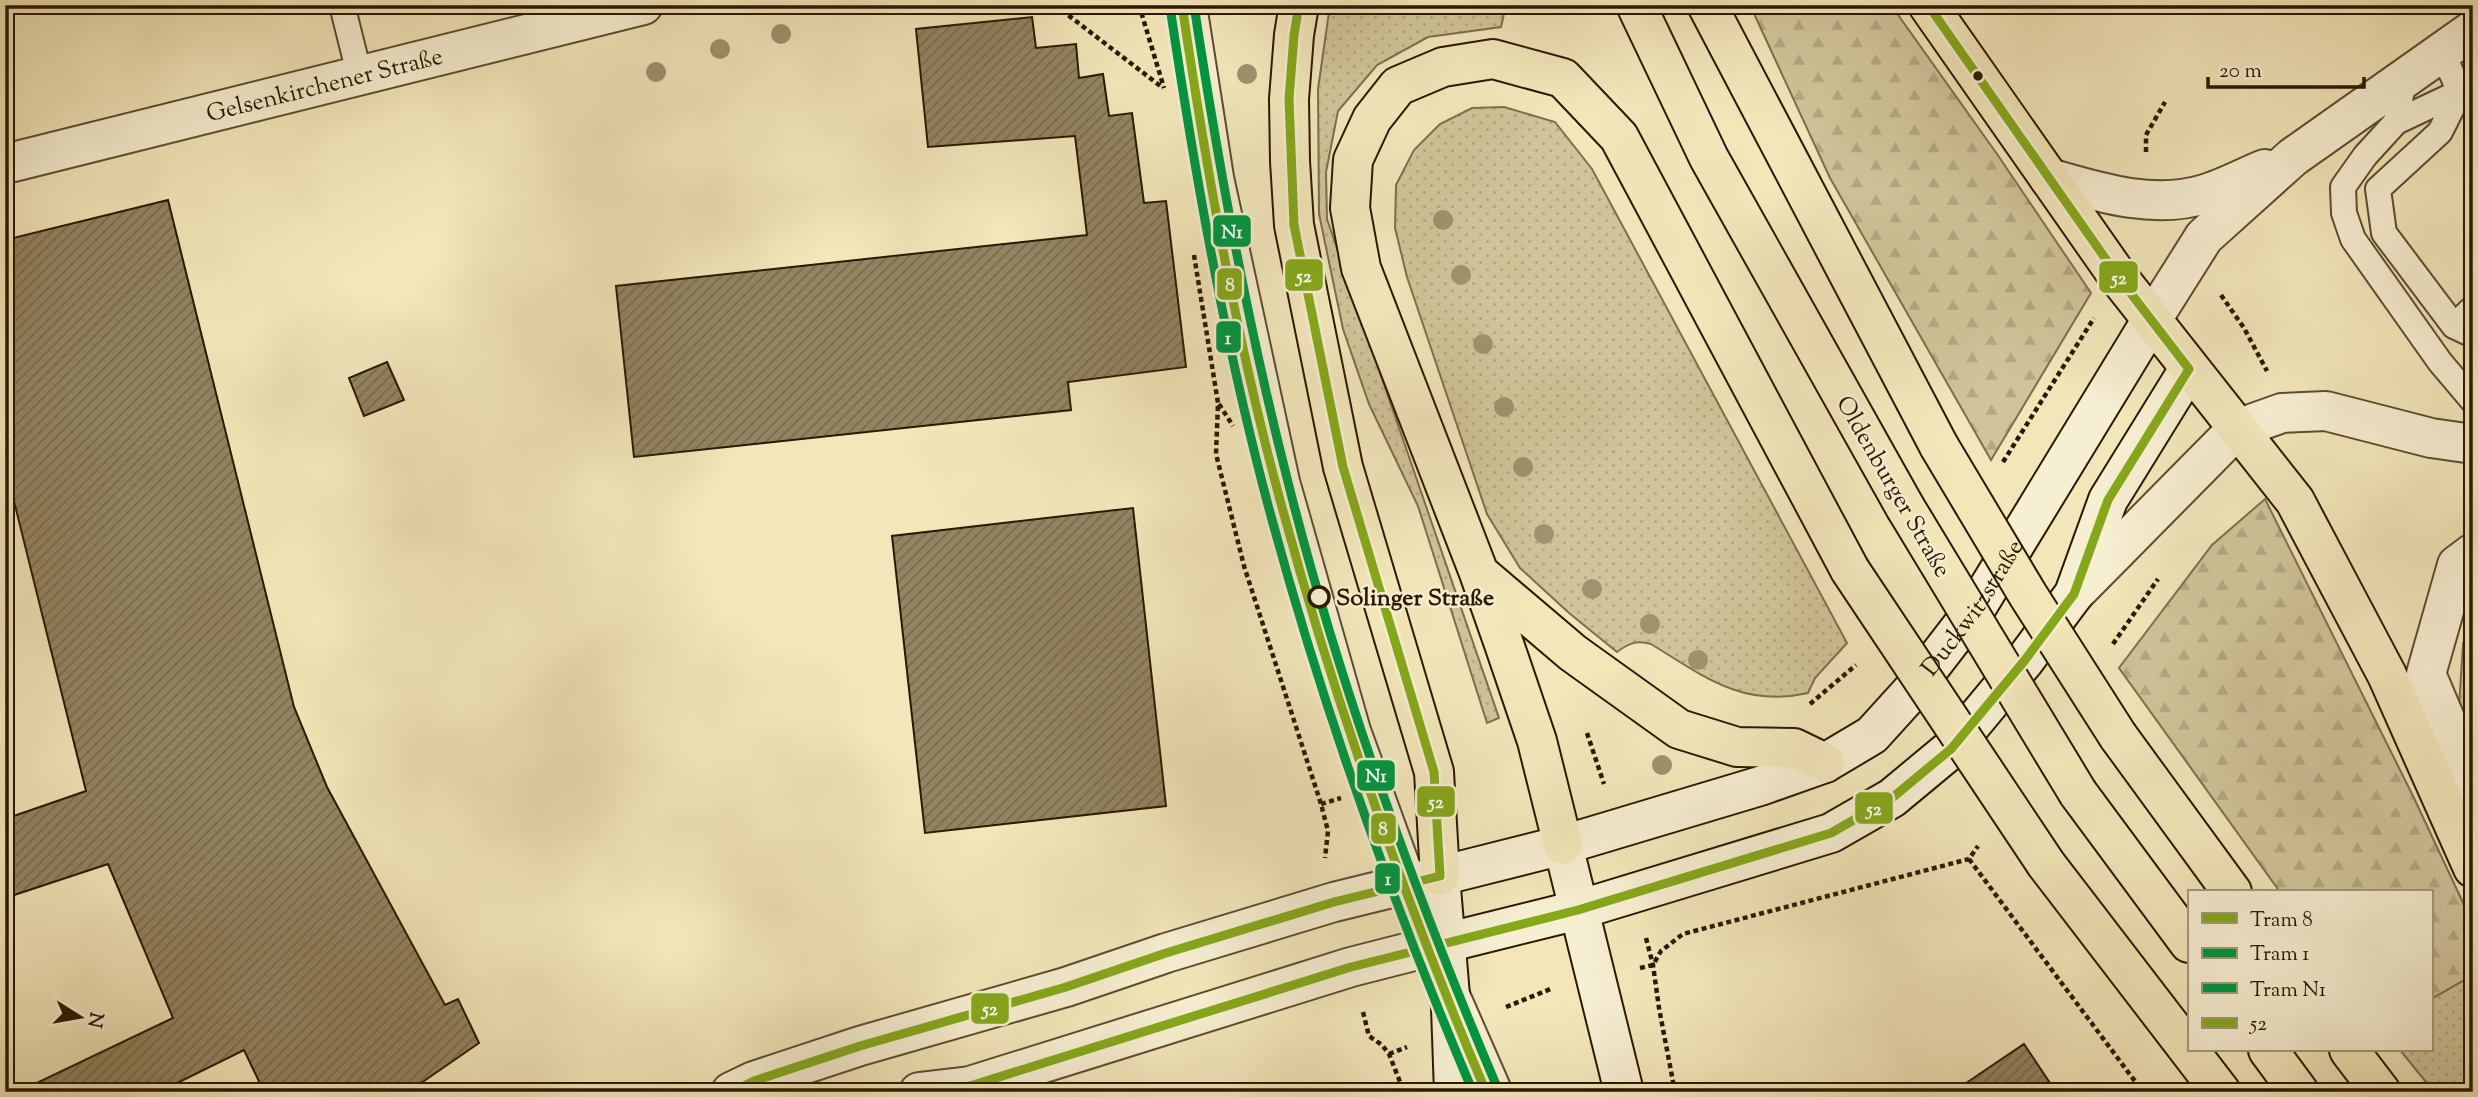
<svg xmlns="http://www.w3.org/2000/svg" width="2478" height="1097" font-family="'Sorts Mill Goudy',serif">
  <style>
    .green { fill: url(#green-dots); stroke: #7e6e4d; stroke-width: 2 }
    .forest { fill: url(#forest-firs); stroke: #7e6e4d; stroke-width: 2 }
    .building { fill: url(#building-hatch); stroke: #2b1800; stroke-width: 2 }
    .lines { fill: none; stroke-linecap: round; stroke-linejoin: round }
    .service-casing { stroke: #5d4c2e; stroke-width: 28 }
    .minor-casing { stroke: #5d4c2e; stroke-width: 42 }
    .secondary-casing { stroke: #2b1800; stroke-width: 42 }
    .trunk-casing { stroke: #2b1800; stroke-width: 42 }
    .path { stroke: #2b1800; stroke-width: 4.5; stroke-dasharray: 5 3.5; stroke-linecap: butt }
    .service { stroke: #f7efd2; stroke-width: 24 }
    .minor { stroke: #f7efd2; stroke-width: 38 }
    .secondary { stroke: #f7efd2; stroke-width: 38 }
    .trunk { stroke: #f3e7ba; stroke-width: 38 }
    .trunk-bridge-casing { stroke: #2b1800; stroke-width: 42; stroke-linecap: butt }
    .trunk-bridge { stroke: #f3e7ba; stroke-width: 38 }
    .bus-1-casing { stroke: #f7efd2; stroke-width: 14 }
    .bus-1 { stroke: #85a81a; stroke-width: 9 }
    .tram-1-casing { stroke: #f7efd2; stroke-width: 14 }
    .tram-2-casing { stroke: #f7efd2; stroke-width: 14 }
    .tram-3-casing { stroke: #f7efd2; stroke-width: 14 }
    .tram-1 { stroke: #85a81a; stroke-width: 9 }
    .tram-2 { stroke: #009640; stroke-width: 9 }
    .tram-3 { stroke: #009640; stroke-width: 9 }
    .tree { fill: #a0926d }
    .bus-dot { fill: #2b1800; stroke: #f7efd2; stroke-width: 2.5 }
    .stop-dot { fill: #f7efd2; stroke: #2b1800; stroke-width: 3.5 }
    .labels { text-anchor: middle; stroke-width: 5; stroke-linejoin: round; paint-order: stroke }
    .street-label { font-size: 24px; fill: #2b1800; stroke: #f7efd2 }
    .stop-label { font-size: 24px; font-weight: bold; fill: #2b1800; stroke: #f7efd2; text-anchor: start }
    .line-badge { stroke: #f7efd2; stroke-width: 2.5 }
    .badge-label { font-size: 19px; text-anchor: middle; font-weight: bold; fill: #fff }
  </style>
  <defs>
    <pattern id="green-dots" width="8" height="8" patternUnits="userSpaceOnUse" patternTransform="scale(1.75)"><rect width="8" height="8" fill="#d1c49a"/><path d="M2 2h.1M6 6h.1" fill="none" stroke="#b4a883" stroke-width="1.8" stroke-linecap="round"/></pattern>
    <pattern id="forest-firs" width="22" height="20" patternUnits="userSpaceOnUse" patternTransform="scale(1.75)"><rect width="22" height="20" fill="#d1c49a"/><path d="M5 1l3.5 6h-7zM16 11l3.5 6h-7z" fill="#b4a883"/></pattern>
    <pattern id="building-hatch" width="6" height="6" patternUnits="userSpaceOnUse" patternTransform="scale(1.75)"><rect width="6" height="6" fill="#938461"/><path d="M-1 1l2-2M0 6l6-6M5 7l2-2" fill="none" stroke="#786b4e"/></pattern>
  </defs>
  <rect width="100%" height="100%" fill="#f3e7ba"/>
  <filter id="stains"><feTurbulence type="fractalNoise" baseFrequency=".00286" numOctaves="4"/><feColorMatrix values="0 0 0 0 .2 0 0 0 0 .09 0 0 0 0 .02 0 0 0 .5 -.17"/></filter>
  <radialGradient id="worn" r=".72"><stop offset=".6" stop-color="#630" stop-opacity="0"/><stop offset="1" stop-color="#630" stop-opacity=".3"/></radialGradient>
  <path class="green" d="M 1330,5 L 1506,5 L 1501,27 L 1428,37 L 1377,65 L 1338,111 L 1326,172 L 1327,219 L 1499,718 L 1487,723 L 1418,506 L 1369,404 L 1343,329 L 1319,214 L 1318,89 Z
    M 1504,107 L 1555,122 L 1592,169 L 1847,643 L 1815,678 L 1808,693 C 1743,708 1703,676 1651,644 C 1637,640 1629,643 1617,652 L 1569,613 L 1520,568 L 1487,514 L 1407,277 L 1395,228 L 1396,185 L 1414,150 L 1440,124 L 1472,108 Z
    M 2463,644 L 2473,657 L 2473,748 L 2459,706 Z
    M 2473,975 L 2473,1092 L 2434,1092 L 2400,1050 L 2431,1050 L 2431,999 Z"/>
  <path class="forest" d="M 1750,5 L 1891,5 L 1997,154 L 2091,293 L 1991,460 L 1830,178 Z
    M 2265,499 L 2414,798 L 2473,924 L 2473,975 L 2431,999 L 2431,892 L 2280,892 L 2119,668 L 2212,545 Z"/>
  <path class="building" d="M 1032,17 L 1036,48 L 1076,44 L 1079,78 L 1103,74 L 1109,116 L 1132,113 L 1144,203 L 1166,201 L 1186,367 L 1068,382 L 1071,410 L 634,457 L 616,286 L 1087,235 L 1075,136 L 928,147 L 916,29 Z
    M 168,200 L 294,707 L 327,787 L 445,1005 L 458,999 L 479,1043 L 408,1092 L 264,1092 L 244,1050 L 159,1092 L 18,1092 L 173,1018 L 108,864 L 5,898 L 5,819 L 86,791 L 5,465 L 5,240 Z
    M 387,362 L 404,400 L 364,416 L 349,378 Z
    M 1133,508 L 1166,806 L 925,833 L 892,536 Z
    M 2024,1044 L 2056,1092 L 1953,1092 Z"/>
  <g class="lines">
    <g class="service-casing">
      <path id="service" d="M 342,5 L 360,77
        M 1194,5 L 1221,177 L 1287,481 L 1358,730 L 1434,938
        M 2442,52 L 2460,92 L 2440,132 L 2378,189 L 2384,233 L 2454,326 L 2473,335
        M 2404,79 L 2396,122 L 2365,156 L 2343,187 L 2344,213 L 2353,239 L 2440,362 L 2473,401
        M 2396,122 L 2466,89
        M 2454,326 L 2473,308
        M 1457,994 L 1500,1092"/>
    </g>
    <g class="minor-casing">
      <g id="minor">
        <path id="s1" d="M 5,164 L 643,5"/>
        <path d="M 2049,178 C 2098,192 2153,210 2205,194 C 2225,188 2245,177 2265,169"/>
        <path d="M 2151,321 L 2204,237 L 2293,157 L 2473,30"/>
        <path d="M 2473,553 L 2457,565 L 2426,674 L 2473,785"/>
        <path d="M 2074,594 L 2237,429 L 2282,413 L 2326,411 L 2431,438 L 2473,444"/>
        <path d="M 731,1092 L 754,1081 L 860,1046 L 1066,987 L 1166,953 L 1334,902 L 1440,876"/>
        <path d="M 919,1092 L 970,1086 L 1351,967 L 1445,943"/>
      </g>
    </g>
    <g class="secondary-casing">
      <g id="secondary">
        <path d="M 1563,845 L 1624,1092"/>
        <path d="M 1445,943 L 1578,910 L 1831,833 L 1892,798 L 1951,749 L 2025,660 L 2074,594 L 2108,500 L 2189,369"/>
        <path id="s2" d="M 1454,1092 L 1451,1008 L 1440,876 L 1563,845 L 1760,786 L 1825,763 L 1872,735 L 1911,692 L 1978,605 L 2151,321"/>
      </g>
    </g>
    <g class="trunk-casing">
      <path id="trunk" d="M 1299,5 L 1294,35 L 1289,99 L 1290,161 L 1294,225 L 1343,467 L 1434,772 L 1440,876
        M 1636,5 L 1709,158 L 1905,507
        M 1707,5 L 1939,446
        M 1928,5 L 2119,278 L 2295,501 L 2387,675 L 2473,868
        M 1480,574 L 1573,653 L 1679,729 L 1737,747 L 1794,748 L 1825,763
        M 2118,736 L 2232,892
        M 2078,793 L 2189,943
        M 1563,845 L 1537,741 L 1504,644 L 1479,573 L 1361,268 L 1350,208 L 1353,160 L 1372,119 L 1398,86 L 1443,67 L 1493,59 L 1563,78 L 1619,137 L 1850,570
        M 2046,864 L 2221,1092
        M 2268,1050 L 2299,1092
        M 2349,1050 L 2381,1092"/>
    </g>
    <path class="path" d="M 1055,5 L 1163,88
      M 1139,5 L 1164,88
      M 2146,152 L 2146,135 L 2165,102
      M 1194,255 L 1218,403 L 1216,454 L 1244,566 L 1321,804 L 1328,831 L 1325,858
      M 2221,295 L 2244,328 L 2267,371
      M 1219,404 L 1233,426
      M 2003,462 L 2094,318
      M 2113,644 L 2158,579
      M 1810,704 L 1856,665
      M 1587,733 L 1604,784
      M 1321,804 L 1341,798
      M 1969,859 L 2143,1092
      M 1646,938 L 1653,965 L 1659,1008 L 1675,1092
      M 1640,968 L 1653,965 L 1661,951 L 1683,934 L 1969,859 L 1978,846
      M 1506,1007 L 1553,988
      M 1363,1012 L 1369,1036 L 1382,1045 L 1389,1054 L 1404,1092
      M 1389,1054 L 1407,1047"/>
    <use href="#service" class="service"/>
    <use href="#minor" class="minor"/>
    <use href="#secondary" class="secondary"/>
    <use href="#trunk" class="trunk"/>
    <g class="trunk-bridge-casing">
      <path id="trunk-bridge" d="M 1939,446 L 2028,595 L 2118,736
        M 1905,507 L 2078,793
        M 1850,570 L 2046,864"/>
    </g>
    <use href="#trunk-bridge" class="trunk-bridge"/>
    <g class="bus-1-casing">
      <path id="bus-1" d="M 732,1092 L 754,1081 L 860,1046 L 1066,987 L 1166,953 L 1334,902 L 1440,876 L 1434,772 L 1343,467 L 1294,225 L 1289,99 L 1294,35 L 1299,5
        M 921,1092 L 970,1086 L 1351,967 L 1578,910 L 1831,833 L 1892,798 L 1951,749 L 2025,660 L 2074,594 L 2108,500 L 2189,369 L 2119,278 L 1928,5"/>
    </g>
    <use href="#bus-1" class="bus-1"/>
    <g class="tram-1-casing">
      <path id="tram-1" d="M 1182,5 C 1206,166 1234,327 1276,485 C 1331,692 1402,894 1486,1092"/>
    </g>
    <g class="tram-2-casing">
      <path id="tram-2" d="M 1170,7 C 1194,168 1222,328 1263,486 C 1317,693 1389,895 1473,1092"/>
    </g>
    <g class="tram-3-casing">
      <path id="tram-3" d="M 1194,5 C 1218,164 1247,322 1287,478 C 1339,686 1413,889 1497,1087"/>
    </g>
    <use href="#tram-1" class="tram-1"/>
    <use href="#tram-2" class="tram-2"/>
    <use href="#tram-3" class="tram-3"/>
  </g>
  <g class="tree">
    <circle cx="781" cy="34" r="10"/>
    <circle cx="720" cy="49" r="10"/>
    <circle cx="656" cy="72" r="10"/>
    <circle cx="1247" cy="74" r="10"/>
    <circle cx="1443" cy="220" r="10"/>
    <circle cx="1461" cy="275" r="10"/>
    <circle cx="1483" cy="344" r="10"/>
    <circle cx="1504" cy="407" r="10"/>
    <circle cx="1523" cy="467" r="10"/>
    <circle cx="1544" cy="534" r="10"/>
    <circle cx="1592" cy="589" r="10"/>
    <circle cx="1650" cy="624" r="10"/>
    <circle cx="1698" cy="660" r="10"/>
    <circle cx="1662" cy="765" r="10"/>
  </g>
  <circle class="bus-dot" cx="1978" cy="76" r="6"/>
  <circle class="stop-dot" cx="1319" cy="597" r="10"/>
  <g class="labels">
    <g class="street-label">
      <text dy="8" stroke="none"><textPath href="#s1" startOffset="329">Gelsenkirchener Straße</textPath></text>
      <text transform="translate(1894 486) rotate(60)" y="8">Oldenburger Straße</text>
      <text dy="8" stroke="none"><textPath href="#s2" startOffset="835">Duckwitzstraße</textPath></text>
    </g>
    <g class="stop-label">
      <text x="1336" y="605">Solinger Straße</text>
    </g>
  </g>
  <g class="line-badge">
    <rect x="1212" y="214" width="40" height="34" rx="7" fill="#009640"/>
    <rect x="1284" y="258" width="40" height="34" rx="7" fill="#85a81a"/>
    <rect x="2098" y="260" width="41" height="34" rx="7" fill="#85a81a"/>
    <rect x="1216" y="267" width="27" height="34" rx="7" fill="#85a81a"/>
    <rect x="1215" y="320" width="27" height="34" rx="7" fill="#009640"/>
    <rect x="1356" y="759" width="40" height="33" rx="7" fill="#009640"/>
    <rect x="1416" y="785" width="40" height="33" rx="7" fill="#85a81a"/>
    <rect x="1854" y="791" width="40" height="34" rx="7" fill="#85a81a"/>
    <rect x="1370" y="812" width="27" height="33" rx="7" fill="#85a81a"/>
    <rect x="1374" y="862" width="27" height="33" rx="7" fill="#009640"/>
    <rect x="970" y="992" width="40" height="33" rx="7" fill="#85a81a"/>
  </g>
  <g class="badge-label">
    <text x="1232" y="238">N1</text>
    <text x="1304" y="282">52</text>
    <text x="2119" y="284">52</text>
    <text x="1230" y="291">8</text>
    <text x="1228" y="344">1</text>
    <text x="1376" y="782">N1</text>
    <text x="1436" y="808">52</text>
    <text x="1874" y="815">52</text>
    <text x="1383" y="835">8</text>
    <text x="1388" y="885">1</text>
    <text x="990" y="1015">52</text>
  </g>
  <rect width="2478" height="1097" fill="none" stroke="#f3e7ba" stroke-width="28"/>
  <rect x="7" y="7" width="2464" height="1083" fill="none" stroke="#2b1800" stroke-width="3.5"/>
  <rect x="14" y="14" width="2450" height="1069" fill="none" stroke="#2b1800" stroke-width="2"/>
  <rect x="2188" y="890" width="245" height="161" fill="#f7efd2" stroke="#a5997e" stroke-width="2"/>
  <rect x="2202" y="913" width="35" height="10" fill="#85a81a" stroke="#a5997e" stroke-width="2"/>
  <text x="2250" y="926" font-size="21" fill="#2b1800">Tram 8</text>
  <rect x="2202" y="948" width="35" height="10" fill="#009640" stroke="#a5997e" stroke-width="2"/>
  <text x="2250" y="960" font-size="21" fill="#2b1800">Tram 1</text>
  <rect x="2202" y="983" width="35" height="10" fill="#009640" stroke="#a5997e" stroke-width="2"/>
  <text x="2250" y="996" font-size="21" fill="#2b1800">Tram N1</text>
  <rect x="2202" y="1018" width="35" height="10" fill="#85a81a" stroke="#a5997e" stroke-width="2"/>
  <text x="2250" y="1030" font-size="21" fill="#2b1800">52</text>
  <g transform="translate(80 1017) rotate(101)" stroke="#f7efd2" stroke-width="5" paint-order="stroke">
  <path d="M0-5L12 26L0 18L-12 26Z" fill="#2b1800"/>
  <text y="-10" font-size="19" font-weight="bold" text-anchor="middle" fill="#2b1800">N</text>
  </g>
  <path d="M2208 77v10h156v-10" fill="none" stroke="#2b1800" stroke-width="3.5"/>
  <text x="2219" y="77" font-size="21" fill="#2b1800" stroke="#f7efd2" stroke-width="5" paint-order="stroke">20 m</text>
  <rect width="100%" height="100%" filter="url(#stains)"/>
  <rect width="100%" height="100%" fill="url(#worn)"/>
</svg>
